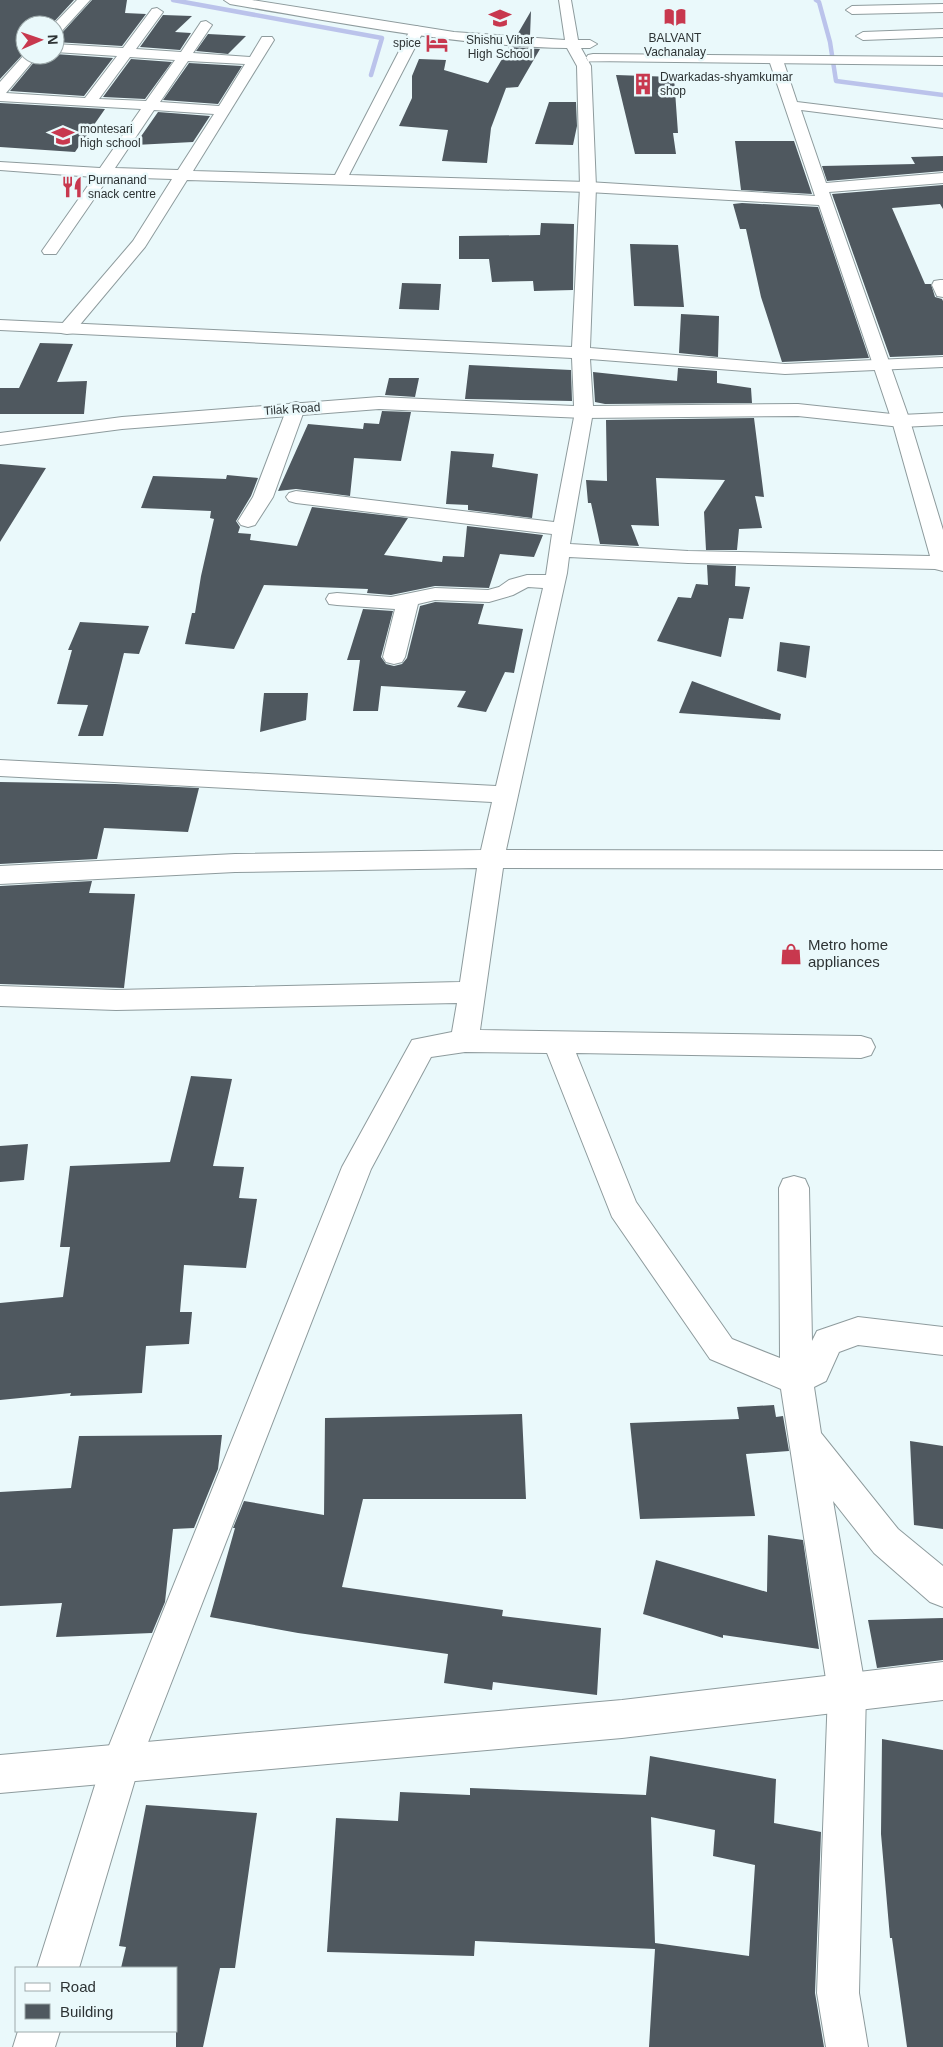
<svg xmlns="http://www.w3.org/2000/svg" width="943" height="2047" font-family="Helvetica,sans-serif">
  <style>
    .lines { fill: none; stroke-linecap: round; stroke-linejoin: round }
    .stream { stroke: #bbc3eb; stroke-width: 4.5 }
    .building { fill: #4f585f; fill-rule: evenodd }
    .street-casing { stroke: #8e9b9d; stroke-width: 2 }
    .secondary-casing { stroke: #8e9b9d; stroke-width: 2 }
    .street { fill: #fff; fill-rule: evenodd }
    .secondary { fill: #fff; fill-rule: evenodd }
    .labels { text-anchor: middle; stroke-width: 5; stroke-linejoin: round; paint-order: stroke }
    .far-poi-label { font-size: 12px; fill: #2d3334; stroke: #eaf9fb; text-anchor: start }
    .far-street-label { font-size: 12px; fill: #2d3334; stroke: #eaf9fb }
    .poi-label { font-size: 15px; fill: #2d3334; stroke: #eaf9fb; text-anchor: start }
  </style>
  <rect width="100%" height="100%" fill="#eaf9fb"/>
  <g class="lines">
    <path class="stream" d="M 173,0 L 382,38 L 371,75
      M 816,0 L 819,2 L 830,42 L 836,81 L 943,95"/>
  </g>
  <path class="building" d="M 0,0 L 74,0 L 51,25 L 25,25 L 25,52 L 0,79 Z
    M 92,0 L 127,0 L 125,13 L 146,14 L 122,46 L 55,42 L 55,36 L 61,34 Z
    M 531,11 L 530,36 L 517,35 Z
    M 163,15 L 192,16 L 175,32 L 191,33 L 180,50 L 140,47 Z
    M 208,34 L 246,36 L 228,54 L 196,51 Z
    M 509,47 L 540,49 L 518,87 L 505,88 L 506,88 L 491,128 L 487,163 L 442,161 L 448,130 L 399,126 L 412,98 L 412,76 L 419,59 L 446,60 L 444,70 L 488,83 Z
    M 55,54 L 113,58 L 84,96 L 10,91 L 40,55 Z
    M 131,59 L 172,62 L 145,99 L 103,97 Z
    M 189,63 L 242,66 L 218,104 L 163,100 Z
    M 616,75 L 674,77 L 678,133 L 673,133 L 676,154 L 635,154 Z
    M 549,102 L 576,102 L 577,126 L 573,145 L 535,144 Z
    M 0,103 L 105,109 L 75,152 L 0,147 Z
    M 158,112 L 210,116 L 193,142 L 135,145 Z
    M 735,141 L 794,141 L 812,194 L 741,190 Z
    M 943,156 L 943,171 L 827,181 L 822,166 L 915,164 L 911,157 Z
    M 943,185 L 943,209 L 940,204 L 892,208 L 925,284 L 931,284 L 935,297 L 942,299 L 943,301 L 943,355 L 890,357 L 832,194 Z
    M 742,203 L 818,207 L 869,358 L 782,362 L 761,297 L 746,229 L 740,229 L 733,204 Z
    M 541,223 L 574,224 L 573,290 L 534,291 L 533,281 L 492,282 L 489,259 L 459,259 L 459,236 L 540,235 Z
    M 630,244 L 678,245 L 684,307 L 634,306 Z
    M 402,283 L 441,284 L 439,310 L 399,309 Z
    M 681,314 L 719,316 L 718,357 L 679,353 Z
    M 40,343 L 73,344 L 57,382 L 87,381 L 84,414 L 0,414 L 0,388 L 19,388 Z
    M 469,365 L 571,370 L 572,401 L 465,399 Z
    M 678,368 L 717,371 L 717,383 L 751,388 L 752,403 L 605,404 L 595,402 L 593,372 L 677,381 Z
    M 389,378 L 419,378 L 415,397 L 385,395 Z
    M 382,411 L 411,412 L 401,461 L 354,458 L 350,496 L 296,489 L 278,491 L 308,424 L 363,429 L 364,423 L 379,424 Z
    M 754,418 L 764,497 L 755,496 L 762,528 L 739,529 L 737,550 L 706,550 L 704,512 L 725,480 L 656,478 L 659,526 L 631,525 L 639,546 L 600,544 L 591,503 L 588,503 L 586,480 L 607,481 L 606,420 Z
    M 451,451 L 494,454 L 492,467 L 538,474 L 532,518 L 468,510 L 468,505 L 446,504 Z
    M 0,464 L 46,468 L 0,542 Z
    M 227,475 L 258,478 L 251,496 L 236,521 L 240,527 L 238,533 L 251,534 L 250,540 L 297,546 L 312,507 L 408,518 L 384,555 L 442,562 L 443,556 L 464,557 L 467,526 L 543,535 L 534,557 L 500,554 L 489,588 L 435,586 L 391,595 L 367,593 L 368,589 L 264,585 L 234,649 L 185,644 L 192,613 L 195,613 L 201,576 L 214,519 L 210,518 L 211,511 L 141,508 L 153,476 L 226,479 Z
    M 707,565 L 736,566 L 735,586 L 750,587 L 743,619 L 729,618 L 721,657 L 657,641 L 678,597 L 691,598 L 696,584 L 708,585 Z
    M 435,602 L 484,604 L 478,624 L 523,629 L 514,673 L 505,672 L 486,712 L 457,707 L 466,691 L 381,686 L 378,711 L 353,711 L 360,660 L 347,660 L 363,609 L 393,611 L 381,657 L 386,664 L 394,666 L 402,664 L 407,658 L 420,606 Z
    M 80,622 L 149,626 L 139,654 L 124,653 L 103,736 L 78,736 L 88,705 L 57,704 L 72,650 L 68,650 Z
    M 780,642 L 810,646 L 806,678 L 777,671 Z
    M 692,681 L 781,714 L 780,720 L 679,713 Z
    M 264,693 L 308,693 L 306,720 L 260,732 Z
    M 0,782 L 115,784 L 199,788 L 188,832 L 104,828 L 97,859 L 0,864 Z
    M 92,881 L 89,893 L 135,894 L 124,988 L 0,984 L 0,886 Z
    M 191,1076 L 232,1079 L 213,1166 L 244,1167 L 239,1198 L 257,1199 L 246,1268 L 184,1265 L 180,1312 L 192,1312 L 189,1344 L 146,1346 L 142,1393 L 70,1396 L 71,1393 L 0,1400 L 0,1303 L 63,1297 L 70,1247 L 60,1247 L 70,1166 L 170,1162 Z
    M 28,1144 L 24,1180 L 0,1182 L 0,1146 Z
    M 774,1405 L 776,1417 L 783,1416 L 789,1451 L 746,1454 L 755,1516 L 640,1519 L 630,1423 L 739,1419 L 737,1407 Z
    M 522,1414 L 526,1499 L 363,1499 L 342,1587 L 503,1610 L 502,1616 L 601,1628 L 597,1695 L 493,1682 L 492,1690 L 444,1683 L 448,1654 L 298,1633 L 210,1617 L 235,1528 L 233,1528 L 244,1501 L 324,1515 L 325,1418 Z
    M 222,1435 L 218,1469 L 194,1528 L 173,1529 L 165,1602 L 152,1633 L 56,1637 L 62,1603 L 0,1606 L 0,1492 L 71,1488 L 79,1436 Z
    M 910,1441 L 943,1446 L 943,1529 L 914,1525 Z
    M 768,1535 L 803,1540 L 819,1649 L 723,1635 L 723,1638 L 643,1614 L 656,1560 L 767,1592 Z
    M 943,1618 L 943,1660 L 877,1668 L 868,1620 Z
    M 882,1739 L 943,1750 L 943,2047 L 907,2047 L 892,1938 L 890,1938 L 881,1834 Z
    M 650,1756 L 776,1779 L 774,1823 L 821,1832 L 815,1993 L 824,2047 L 649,2047 L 655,1949 L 475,1941 L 474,1956 L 327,1952 L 336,1818 L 398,1821 L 400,1792 L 470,1795 L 470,1788 L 646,1795 ZM 651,1817 L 715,1830 L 713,1856 L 755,1865 L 749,1956 L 655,1943 Z
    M 146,1805 L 257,1813 L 235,1968 L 220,1968 L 203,2047 L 176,2047 L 176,1968 L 121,1968 L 126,1947 L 119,1946 Z"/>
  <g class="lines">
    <g class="street-casing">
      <path id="street" d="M 77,0 L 90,0 L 60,33 L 55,34 L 55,25 L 53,25 Z
        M 943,4 L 943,12 L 852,14 L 846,10 L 852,6 Z
        M 157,8 L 163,12 L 136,49 L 181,52 L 201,22 L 206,21 L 212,25 L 193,53 L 250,57 L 262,37 L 272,37 L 274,40 L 193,171 L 335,175 L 410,30 L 417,26 L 424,30 L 349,175 L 588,182 L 815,196 L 769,60 L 776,56 L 783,60 L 797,102 L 943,120 L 943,128 L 801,110 L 826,183 L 943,173 L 943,183 L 829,192 L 910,421 L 943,530 L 943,571 L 935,569 L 688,563 L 569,557 L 567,573 L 506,850 L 943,851 L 943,869 L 503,868 L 480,1030 L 861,1036 L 871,1039 L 875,1047 L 871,1055 L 861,1058 L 576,1053 L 636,1202 L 732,1339 L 780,1358 L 779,1188 L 783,1179 L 794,1176 L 805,1179 L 809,1188 L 812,1341 L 817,1331 L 858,1317 L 943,1327 L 943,1355 L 858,1345 L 839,1352 L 826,1381 L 814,1387 L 821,1433 L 898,1529 L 943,1566 L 943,1607 L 930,1602 L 874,1553 L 833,1501 L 866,1692 L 859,1993 L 868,2047 L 826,2047 L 817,1993 L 828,1692 L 781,1389 L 710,1359 L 612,1217 L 547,1053 L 465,1052 L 431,1057 L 371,1169 L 140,1763 L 79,1968 L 37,1968 L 102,1763 L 342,1167 L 412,1040 L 452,1032 L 457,1003 L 116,1010 L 0,1006 L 0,986 L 116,990 L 460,982 L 477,868 L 235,872 L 0,884 L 0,866 L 235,854 L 481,850 L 492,802 L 0,776 L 0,760 L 496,786 L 543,588 L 528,587 L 513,595 L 489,602 L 435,600 L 418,604 L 405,657 L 402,662 L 394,664 L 386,662 L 383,657 L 395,609 L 337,605 L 329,604 L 326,599 L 329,594 L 337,593 L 391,597 L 435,588 L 488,590 L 499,587 L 509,580 L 527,575 L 546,575 L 552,534 L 296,503 L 289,501 L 286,497 L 289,493 L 296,491 L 554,522 L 575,412 L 577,408 L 584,406 L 591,408 L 593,412 L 570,544 L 688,551 L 930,556 L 892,421 L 819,205 L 588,192 L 187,180 L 145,247 L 73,333 L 67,334 L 61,333 L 58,329 L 61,325 L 133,241 L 172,179 L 109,177 L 56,254 L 44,254 L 42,251 L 94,177 L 0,170 L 0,162 L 100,168 L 141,109 L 0,101 L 0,82 L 25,54 L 38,55 L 6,93 L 85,98 L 117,56 L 55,52 L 55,44 L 123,48 L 152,9 ZM 130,57 L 175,60 L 146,101 L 99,99 ZM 188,61 L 245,64 L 219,106 L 160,102 ZM 154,110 L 214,114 L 178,170 L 115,168 Z
        M 943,29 L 943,37 L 863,40 L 856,36 L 863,32 Z
        M 940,280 L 943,280 L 943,297 L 937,296 L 932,285 L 934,281 Z
        M 296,402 L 303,404 L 305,408 L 273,497 L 255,525 L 248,527 L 241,525 L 238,521 L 253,497 L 287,408 L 289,404 Z
        M 18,2031 L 60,2031 L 55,2047 L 13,2047 Z"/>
    </g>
    <g class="secondary-casing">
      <path id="secondary" d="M 224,0 L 252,0 L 454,32 L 565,40 L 559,0 L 571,0 L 578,40 L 590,40 L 597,44 L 590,48 L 581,48 L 591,66 L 596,187 L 590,348 L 785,364 L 943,357 L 943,367 L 785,374 L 590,359 L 593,406 L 798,404 L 901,415 L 943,413 L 943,425 L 901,427 L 798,416 L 584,418 L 379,409 L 122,429 L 0,445 L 0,433 L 122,417 L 379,397 L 574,406 L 572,358 L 0,330 L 0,320 L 572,347 L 580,187 L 577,66 L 567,48 C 454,46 342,23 230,4 Z
        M 593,54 L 943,57 L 943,65 L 588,61 L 586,58 L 588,55 Z
        M 943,1662 L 943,1700 L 622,1738 L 0,1793 L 0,1755 L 622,1700 Z"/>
    </g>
    <use href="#street" class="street"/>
    <use href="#secondary" class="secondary"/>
  </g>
  <defs>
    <g id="library-bare" transform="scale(1.725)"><path d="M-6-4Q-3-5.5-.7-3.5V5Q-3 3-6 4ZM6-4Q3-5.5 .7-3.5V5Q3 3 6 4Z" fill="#c8384e" stroke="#eaf9fb" stroke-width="2.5" paint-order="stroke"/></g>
    <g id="school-bare" transform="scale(1.725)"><path d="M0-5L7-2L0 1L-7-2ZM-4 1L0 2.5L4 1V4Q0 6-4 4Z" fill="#c8384e" stroke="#eaf9fb" stroke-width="2.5" paint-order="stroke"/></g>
    <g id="hotel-bare" transform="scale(1.725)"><path d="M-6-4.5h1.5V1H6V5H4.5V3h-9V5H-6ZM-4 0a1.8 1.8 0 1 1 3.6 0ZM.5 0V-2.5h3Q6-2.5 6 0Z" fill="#c8384e" stroke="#eaf9fb" stroke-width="2.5" paint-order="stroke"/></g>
    <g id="building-bare" transform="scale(1.725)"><path d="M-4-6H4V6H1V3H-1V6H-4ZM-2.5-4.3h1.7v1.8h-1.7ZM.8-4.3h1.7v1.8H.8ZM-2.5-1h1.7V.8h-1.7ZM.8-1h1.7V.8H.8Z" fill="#c8384e" stroke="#eaf9fb" stroke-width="2.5" paint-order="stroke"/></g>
    <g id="restaurant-bare" transform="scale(1.725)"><path d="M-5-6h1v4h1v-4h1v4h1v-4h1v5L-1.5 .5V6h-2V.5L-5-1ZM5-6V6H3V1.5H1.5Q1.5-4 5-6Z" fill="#c8384e" stroke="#eaf9fb" stroke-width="2.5" paint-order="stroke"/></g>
    <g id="shop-bare" transform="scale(1.725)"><path d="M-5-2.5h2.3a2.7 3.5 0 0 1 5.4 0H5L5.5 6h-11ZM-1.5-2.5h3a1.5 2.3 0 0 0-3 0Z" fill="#c8384e" stroke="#eaf9fb" stroke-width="2.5" paint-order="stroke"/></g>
  </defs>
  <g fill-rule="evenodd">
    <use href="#library-bare" x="675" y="17"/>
    <use href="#school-bare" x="500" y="18"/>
    <use href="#hotel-bare" x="437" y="43"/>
    <use href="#building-bare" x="643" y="84"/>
    <use href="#school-bare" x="63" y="136"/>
    <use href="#restaurant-bare" x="72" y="187"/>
    <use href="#shop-bare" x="791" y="954"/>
  </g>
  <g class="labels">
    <g class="far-poi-label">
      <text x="675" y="42" text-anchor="middle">BALVANT<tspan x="675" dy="14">Vachanalay</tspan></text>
      <text x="500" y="44" text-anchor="middle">Shishu Vihar<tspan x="500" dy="14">High School</tspan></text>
      <text x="421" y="47" text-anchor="end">spice</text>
      <text x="660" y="81">Dwarkadas-shyamkumar<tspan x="660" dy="14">shop</tspan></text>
      <text x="80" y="133">montesari<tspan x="80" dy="14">high school</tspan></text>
      <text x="88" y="184">Purnanand<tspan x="88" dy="14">snack centre</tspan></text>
    </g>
    <g class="far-street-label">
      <text transform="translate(292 409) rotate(-4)" y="4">Tilak Road</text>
    </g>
    <g class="poi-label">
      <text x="808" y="950">Metro home<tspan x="808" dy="17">appliances</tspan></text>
    </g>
  </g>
  <rect x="15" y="1967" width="162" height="65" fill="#eaf9fb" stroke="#9eaaab"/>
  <rect x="25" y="1983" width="25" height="8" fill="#ffffff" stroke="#9eaaab"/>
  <text x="60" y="1992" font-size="15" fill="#2d3334">Road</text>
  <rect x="25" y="2004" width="25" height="15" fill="#4f585f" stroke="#9eaaab"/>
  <text x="60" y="2017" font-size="15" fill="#2d3334">Building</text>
  <g transform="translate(40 40) rotate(88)"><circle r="24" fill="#eaf9fb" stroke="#9eaaab"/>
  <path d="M0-4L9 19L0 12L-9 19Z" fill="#c8384e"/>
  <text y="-8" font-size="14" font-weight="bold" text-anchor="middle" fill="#2d3334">N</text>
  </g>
</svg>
